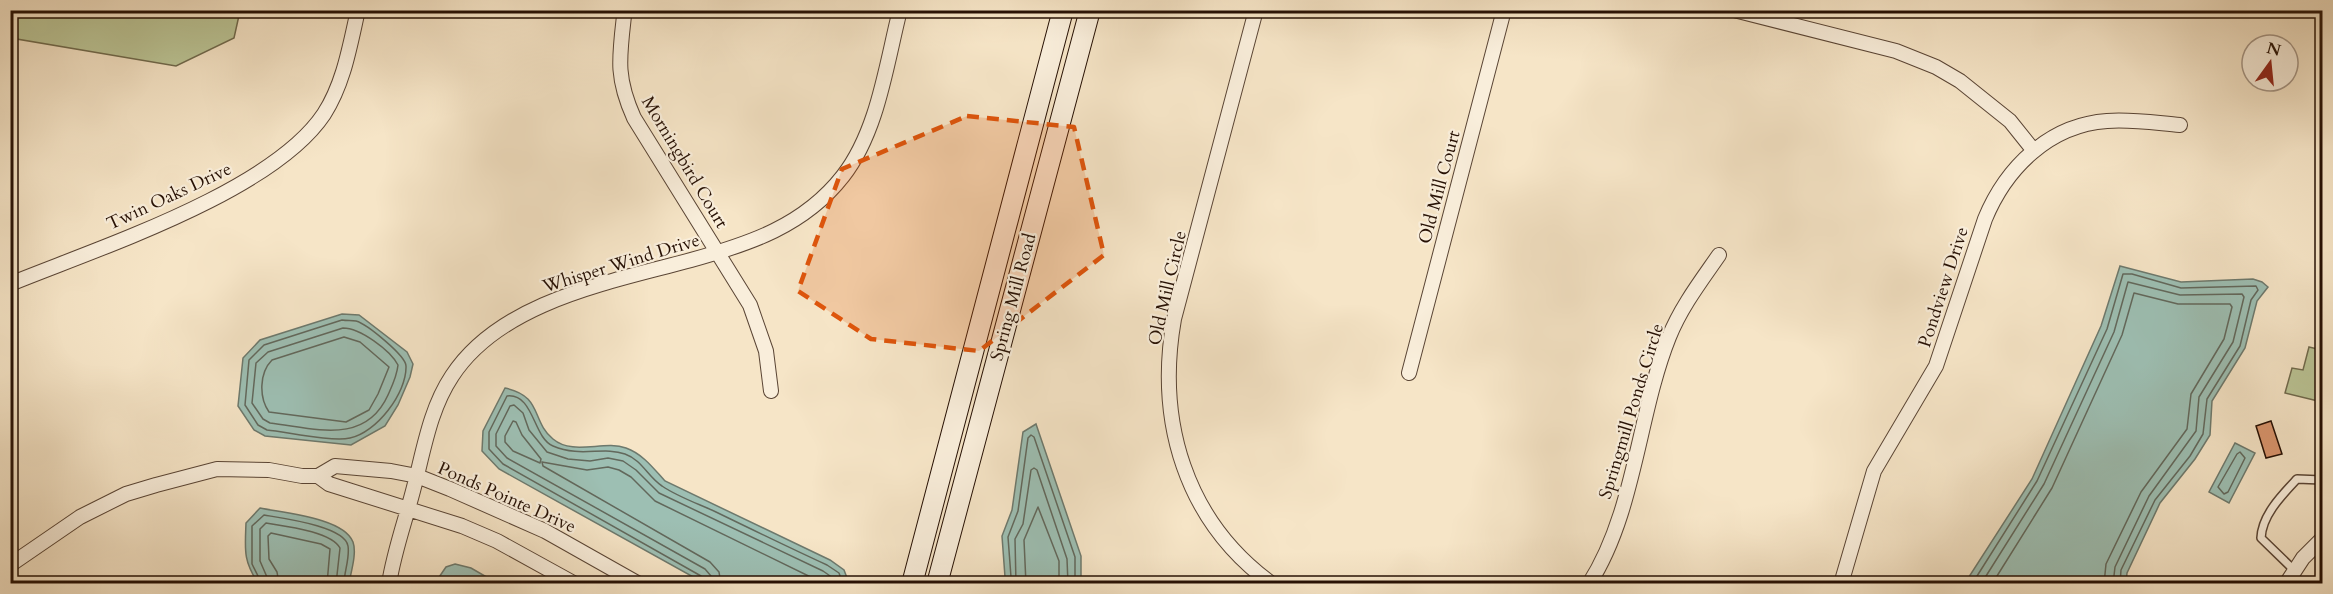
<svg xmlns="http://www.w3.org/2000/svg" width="2333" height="594" font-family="Cardo,serif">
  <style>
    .green { fill: #bbc596; stroke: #706a4d; stroke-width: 1.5 }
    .water { fill: #9dbfb3; stroke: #6d796d; stroke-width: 1.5 }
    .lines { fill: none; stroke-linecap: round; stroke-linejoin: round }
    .shore { stroke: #62685c; stroke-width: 1.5 }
    .building { fill: #da966e; stroke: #261004; stroke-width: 1.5 }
    .lane-casing { stroke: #5a4535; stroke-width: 10 }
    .street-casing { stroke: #5a4535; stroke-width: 16 }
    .secondary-casing { stroke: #261004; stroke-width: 22 }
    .lane { stroke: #f9eedb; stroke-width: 7 }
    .street { stroke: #f9eedb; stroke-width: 14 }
    .secondary { stroke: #f9eedb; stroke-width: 20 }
    .marked { fill: #de550c; fill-opacity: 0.2; stroke: #de550c; stroke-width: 4.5; stroke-dasharray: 12 8; stroke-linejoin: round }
    .labels { text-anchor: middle; stroke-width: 4.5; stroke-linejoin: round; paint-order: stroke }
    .street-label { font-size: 18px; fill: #261004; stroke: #f9eedb }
  </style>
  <rect width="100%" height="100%" fill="#f6e5c7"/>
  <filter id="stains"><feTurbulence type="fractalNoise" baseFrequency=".00333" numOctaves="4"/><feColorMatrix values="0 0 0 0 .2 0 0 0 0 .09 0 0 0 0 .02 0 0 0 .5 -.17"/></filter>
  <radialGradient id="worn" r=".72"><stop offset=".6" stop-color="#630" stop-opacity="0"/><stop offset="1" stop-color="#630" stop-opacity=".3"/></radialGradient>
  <path class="green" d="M 10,11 L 11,10 L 240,11 L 234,38 L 176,66 L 11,38 Z
    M 2309,347 L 2322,350 L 2322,402 L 2285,393 L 2292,368 L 2303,370 Z"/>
  <path class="water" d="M 2120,266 L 2181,282 L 2253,279 L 2262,282 L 2268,287 L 2257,301 L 2245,348 L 2212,401 L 2210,435 L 2195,459 L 2160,503 L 2127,573 L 2126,583 L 1965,583 L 2032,479 L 2101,326 Z
    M 342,314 L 359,315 L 407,352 L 413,364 L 410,377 L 398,405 L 385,426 L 351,445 L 265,436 L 254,430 L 238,406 L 243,358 L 260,340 Z
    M 505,388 C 543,396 531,421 553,439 C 573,456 604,440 626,448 C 643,454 654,469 665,481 L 830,560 L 844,570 L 849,583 L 704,583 L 499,469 L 482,451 L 483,431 Z
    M 1036,424 L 1081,556 L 1081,583 L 1001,583 L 1005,577 L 1002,536 L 1012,510 L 1023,432 Z
    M 2235,443 L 2255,453 L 2229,503 L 2209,492 Z
    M 260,508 C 284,513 344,518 353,542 C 357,553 351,572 349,583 L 258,583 C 243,560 245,550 246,523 Z
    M 455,564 L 471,568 L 497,583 L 435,583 L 446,567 Z"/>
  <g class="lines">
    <path class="shore" d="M 342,320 C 347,321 352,320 356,321 C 367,324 406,356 406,366 C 407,393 376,433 350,438 C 332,442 287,432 267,430 L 258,425 L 245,405 L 249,360 L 264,345 Z
      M 343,328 C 360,328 390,350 398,365 C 397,376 392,386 388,395 C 365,446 314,428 270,423 L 263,419 L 252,403 L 256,363 L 268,352 Z
      M 344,337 L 360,342 L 389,367 L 378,394 L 369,410 L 346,422 L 269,412 C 259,398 259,373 272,360 Z
      M 513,421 L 516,422 L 522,435 L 541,459 L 540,463 L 513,451 L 505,442 L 505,436 Z
      M 2240,452 L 2245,458 L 2228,492 L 2224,494 L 2218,487 L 2237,454 Z
      M 262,584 L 252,564 L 252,526 L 264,515 C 281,518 345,526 348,546 C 350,558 344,572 344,584
      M 270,584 L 260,561 L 260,529 L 266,523 C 284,526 331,531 340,548 L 336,584
      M 279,584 L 277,572 L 269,559 L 268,536 L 271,533 L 321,544 L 330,549 L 327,584
      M 704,584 L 701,576 L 503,464 L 489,449 L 489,432 L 507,396 C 534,393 533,438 553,446 C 581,458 603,446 625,454 C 642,460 648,477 662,486 C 678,497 699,504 716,512 C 753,530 790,548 827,565 L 839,573 L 843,584
      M 712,584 L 711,576 L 705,569 L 507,458 L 496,446 L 496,434 L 510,406 L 514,405 L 523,413 L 529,430 L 547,452 L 568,459 L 590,461 L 608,458 L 623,461 L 636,470 L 659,493 L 823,571 L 833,578 L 835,584
      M 721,584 L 719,572 L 710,562 L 543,466 L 542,462 L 587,470 L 608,467 L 619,470 L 631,477 L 655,501 L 825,584
      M 1008,584 L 1011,577 L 1008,537 L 1018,511 L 1028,438 L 1031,435 L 1034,437 L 1075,557 L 1075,584
      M 1016,584 L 1015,539 L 1023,524 L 1031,470 L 1034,468 L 1037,470 L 1067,559 L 1068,584
      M 1026,584 L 1024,540 L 1038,507 L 1059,561 L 1059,584
      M 1972,584 L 2037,481 L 2107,329 L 2123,274 L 2132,274 L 2181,288 L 2256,286 L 2258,290 L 2251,300 L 2240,346 L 2207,399 L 2203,434 L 2190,456 L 2155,500 L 2121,570 L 2120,584
      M 1981,584 L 2044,484 L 2114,332 L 2128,282 L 2180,295 L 2242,294 L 2244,297 L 2233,342 L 2199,397 L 2196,431 L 2149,496 L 2115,567 L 2113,584
      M 1992,584 L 2052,488 L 2122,335 L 2134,293 L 2178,304 L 2230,304 L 2232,307 L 2224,339 L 2191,394 L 2187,429 L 2141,492 L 2106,564 L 2104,584"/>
  </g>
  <path class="building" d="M 2271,421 L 2282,454 L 2266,458 L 2256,426 Z"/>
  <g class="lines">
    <g class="lane-casing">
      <path id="lane" d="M 2295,571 L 2261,538 C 2262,515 2282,495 2297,479 L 2322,480"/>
    </g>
    <g class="street-casing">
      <path id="street" d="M 1256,10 L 1174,319 C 1156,421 1185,521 1272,584
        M 1734,10 L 1896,51 L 1936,67 L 1960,81 L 2010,121 L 2034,151
        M 624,16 C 619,59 616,78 634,118 L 750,305 L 766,351 L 771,391
        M 10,284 C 98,248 272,192 324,114 C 344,83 350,45 358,10
        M 1409,373 L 1504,10
        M 318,476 L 329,484 L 462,526 L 497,541 L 575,584
        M 10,565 L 80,517 L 126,494 L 156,485 L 217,469 L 269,470 L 302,476 L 318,476 L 335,466 L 391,471 L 417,476 L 450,489 L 545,531 L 639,584
        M 389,584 C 394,551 406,519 414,487 C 424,449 430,409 452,376 C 501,301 611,282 691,260 C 749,244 804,226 843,176 C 878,131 886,65 900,10
        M 1589,584 C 1635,513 1638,414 1669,337 C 1681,307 1701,281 1719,255
        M 1841,584 L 1874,471 L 1936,366 L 1985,219 C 2006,168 2049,125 2107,121 C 2131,119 2156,123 2180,125
        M 2286,584 L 2303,558 L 2322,539"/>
    </g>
    <g class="secondary-casing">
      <path id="secondary" d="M 912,584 L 1063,10
        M 937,584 L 1090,10"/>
    </g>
    <use href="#lane" class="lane"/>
    <use href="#street" class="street"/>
    <use href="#secondary" class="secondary"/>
  </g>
  <path class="marked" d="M 967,116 L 1074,127 L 1104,255 L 979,351 L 871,339 L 798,291 L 842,169 Z"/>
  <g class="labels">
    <g class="street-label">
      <text transform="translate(685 162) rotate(59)" y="6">Morningbird Court</text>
      <text transform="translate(1439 187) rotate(-75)" y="6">Old Mill Court</text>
      <text transform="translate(169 196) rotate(-25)" y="6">Twin Oaks Drive</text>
      <text transform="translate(621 263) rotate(-17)" y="6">Whisper Wind Drive</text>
      <text transform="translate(1943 287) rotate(-72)" y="6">Pondview Drive</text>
      <text transform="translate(1167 288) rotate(-77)" y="6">Old Mill Circle</text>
      <text transform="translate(1013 297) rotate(-75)" y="6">Spring Mill Road</text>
      <text transform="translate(1631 411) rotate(-73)" y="6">Springmill Ponds Circle</text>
      <text transform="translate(507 497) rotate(24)" y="6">Ponds Pointe Drive</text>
    </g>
  </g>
  <rect width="2333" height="594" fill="none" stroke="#f6e5c7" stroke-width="36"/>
  <rect x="12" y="12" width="2309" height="570" fill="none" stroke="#261004" stroke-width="3"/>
  <rect x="18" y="18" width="2297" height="558" fill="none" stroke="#261004" stroke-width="1.5"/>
  <g transform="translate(2270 63) rotate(15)"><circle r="28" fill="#f9eedb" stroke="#a59585" stroke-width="1.5"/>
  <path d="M0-4.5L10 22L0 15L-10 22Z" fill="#8f2418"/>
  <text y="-9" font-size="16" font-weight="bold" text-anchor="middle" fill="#261004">N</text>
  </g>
  <rect width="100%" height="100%" filter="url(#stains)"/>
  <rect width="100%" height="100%" fill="url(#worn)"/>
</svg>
